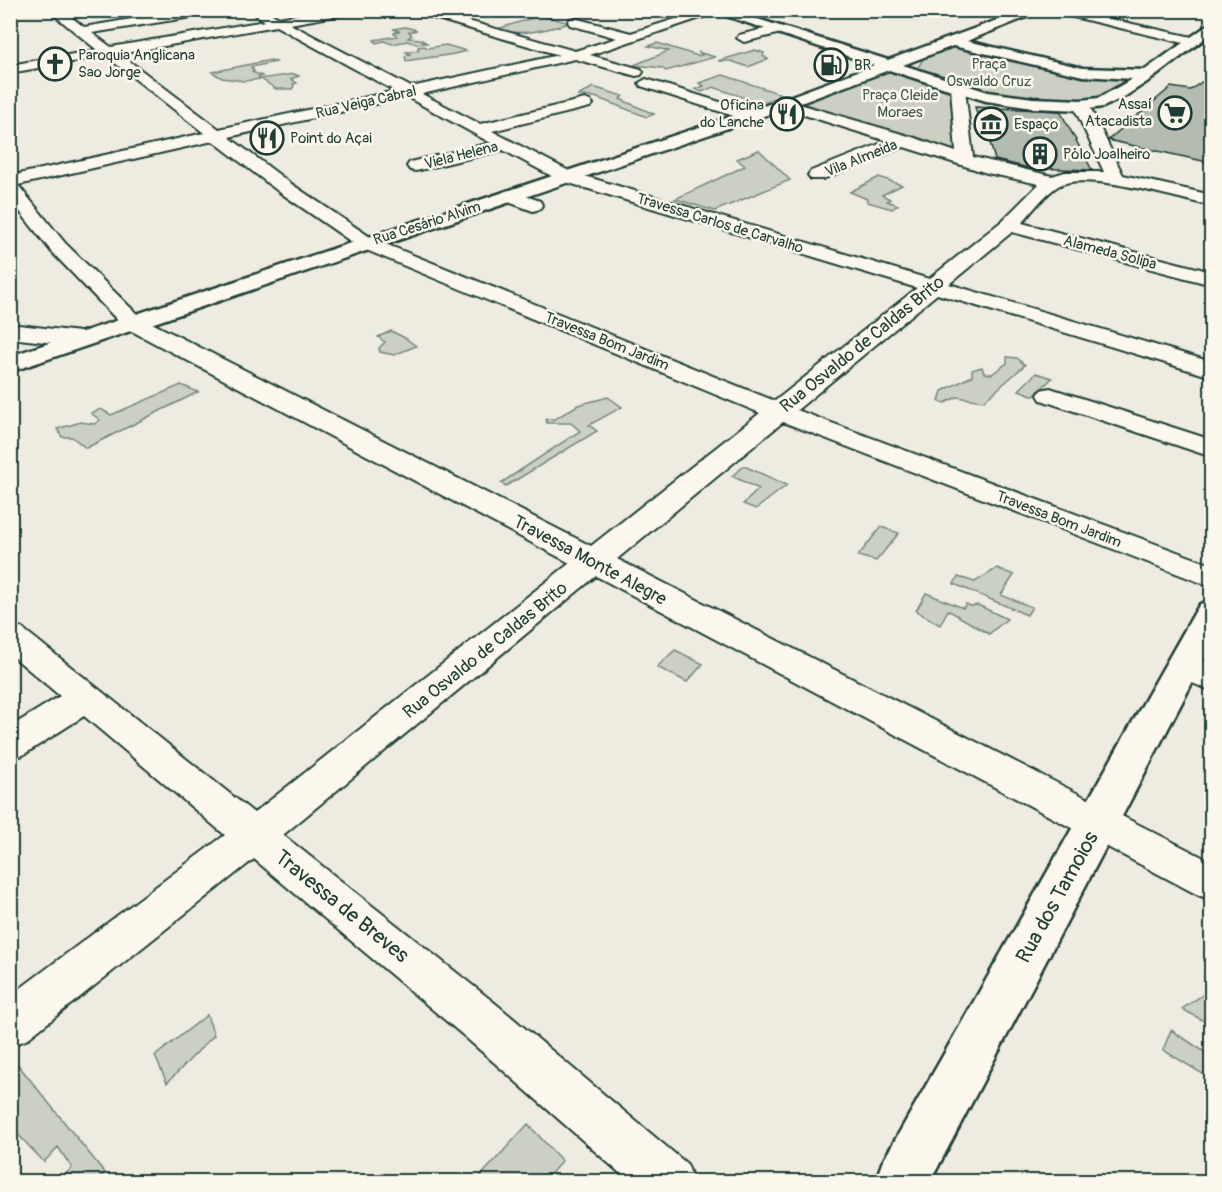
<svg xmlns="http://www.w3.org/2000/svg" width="1222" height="1192" font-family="Pangolin,sans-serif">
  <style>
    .green { fill: #cbcfc4; stroke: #75867c; stroke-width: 1.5 }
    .building { fill: #b4bbb0; stroke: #1f3d34; stroke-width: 1.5 }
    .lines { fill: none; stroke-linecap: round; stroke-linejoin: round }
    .street-casing { stroke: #1f3d34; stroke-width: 4 }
    .secondary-casing { stroke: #1f3d34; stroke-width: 5 }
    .street { fill: #fbf7ec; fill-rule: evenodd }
    .secondary { fill: #fbf7ec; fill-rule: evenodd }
    .labels { text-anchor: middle; stroke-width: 5; stroke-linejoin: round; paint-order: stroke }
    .far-poi-label { font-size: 15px; fill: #1f3d34; stroke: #fbf7ec; text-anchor: start }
    .far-park-label { font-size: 15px; fill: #415a51; stroke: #fbf7ec }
    .far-street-label { font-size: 15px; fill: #1f3d34; stroke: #fbf7ec }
    .street-label { font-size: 18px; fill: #1f3d34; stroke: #fbf7ec }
    .near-street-label { font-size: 21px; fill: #1f3d34; stroke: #fbf7ec }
  </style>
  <rect width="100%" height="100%" fill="#eeece1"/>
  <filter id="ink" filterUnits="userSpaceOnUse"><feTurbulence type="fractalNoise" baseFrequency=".0167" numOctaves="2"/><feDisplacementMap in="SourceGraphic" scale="12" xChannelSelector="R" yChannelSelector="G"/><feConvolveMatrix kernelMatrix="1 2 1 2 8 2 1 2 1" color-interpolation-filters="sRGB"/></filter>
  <g filter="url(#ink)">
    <path class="green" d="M 555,11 L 563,11 L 547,17 L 570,23 C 545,30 522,37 497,29 Z
      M 405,27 L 417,30 L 409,32 L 412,35 L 408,38 L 420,39 L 427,43 L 417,44 L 407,41 L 392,44 L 384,41 L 376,43 L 374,40 L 397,36 L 394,33 L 399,31 L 393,29 Z
      M 657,43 L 698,56 L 702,55 L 698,52 L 715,57 L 666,71 L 662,68 L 634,65 L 669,51 L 648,46 Z
      M 958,44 L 1083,73 L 1140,76 L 1111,93 L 1089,102 L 1008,98 L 919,74 L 917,69 L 924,57 Z
      M 446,45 L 466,51 C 446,57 426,57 406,61 L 405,56 L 410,54 L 406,52 L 418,50 L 418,47 L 425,46 L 427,48 Z
      M 755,50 L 764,53 L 763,56 L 768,59 L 748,67 L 731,61 L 718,61 Z
      M 271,60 L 276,62 L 251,67 L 254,71 L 252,72 L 262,76 L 258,77 L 260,79 L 294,74 L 299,76 L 291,79 L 297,83 L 293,84 L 294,86 L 292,89 L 276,89 L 261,79 L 244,81 L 222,78 L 212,72 Z
      M 887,66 L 958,89 L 965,159 L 784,104 Z
      M 723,75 L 784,95 L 760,103 L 713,87 L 702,92 L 695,89 L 704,86 L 699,83 Z
      M 593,87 L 623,96 L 620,99 L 654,114 L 647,117 L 595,97 L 578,96 Z
      M 759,150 L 790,180 L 715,211 L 675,199 L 745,166 L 737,159 Z
      M 879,177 L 902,185 L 882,195 L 890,199 L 887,201 L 898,205 L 892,209 L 867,202 L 867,199 L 850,192 Z
      M 391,331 L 405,338 L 416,346 L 394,355 L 380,352 L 379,348 L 385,342 L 378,337 Z
      M 1007,357 L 1017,358 L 1025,365 L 984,401 L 957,397 L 945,403 L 939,401 L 942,391 L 972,376 L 972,370 L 982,367 L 984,373 L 992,374 L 1007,363 Z
      M 1036,373 L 1052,378 L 1034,396 L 1019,390 Z
      M 181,385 L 198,392 L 86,448 L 72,437 L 62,437 L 57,429 L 81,422 L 94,424 L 100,420 L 91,413 L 101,409 L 111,415 Z
      M 608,397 L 622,407 L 589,425 L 597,431 L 506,486 L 501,483 L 580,431 L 571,423 L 547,423 L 546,419 L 555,419 L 578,405 Z
      M 744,466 L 787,485 L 756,509 L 743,504 L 759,489 L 732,476 Z
      M 881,527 L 899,533 L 876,561 L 858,556 Z
      M 997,568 L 1014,575 L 1001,595 L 1032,607 L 1027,615 L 954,584 L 958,577 L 975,582 Z
      M 926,593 L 963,608 L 966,604 L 971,606 L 978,605 L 1007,619 L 989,634 L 948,610 L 940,625 L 916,611 Z
      M 675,650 L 703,664 L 687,682 L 657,667 Z
      M 1204,994 L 1211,998 L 1211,1025 L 1182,1009 Z
      M 207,1015 L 214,1035 L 167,1083 L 155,1056 Z
      M 1171,1030 L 1211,1056 L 1211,1079 L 1163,1050 Z
      M 11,1056 L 105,1173 L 95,1181 L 58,1181 L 72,1168 L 58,1147 L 44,1162 L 11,1127 Z
      M 528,1124 L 562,1161 L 544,1181 L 476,1181 Z"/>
    <path class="building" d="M 1212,75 L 1212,163 L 1108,140 L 1171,87 L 1190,90 Z
      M 975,107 L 1060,111 L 1092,170 L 1029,168 L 995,160 L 987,132 L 982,132 Z"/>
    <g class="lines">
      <g class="street-casing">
        <path id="street" d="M 48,10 L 62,10 L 84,27 L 185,10 L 217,10 L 211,14 L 92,33 L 111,47 L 265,21 L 249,10 L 265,10 L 279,18 L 323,10 L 353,10 L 347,14 L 290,24 L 411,87 L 559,55 L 407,10 L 429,10 L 575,51 L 617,38 L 570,25 L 568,22 L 570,19 L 574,18 L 631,33 L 704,10 L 724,10 L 590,55 L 641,69 L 643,72 L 641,75 L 636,76 L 575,59 L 422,94 L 480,124 L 585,99 L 590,101 L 593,104 L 590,107 L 492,131 L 571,172 L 929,279 L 1002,221 L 1039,184 L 987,173 L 904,147 L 823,179 L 811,179 L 808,175 L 811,171 L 887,141 L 779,107 L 776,104 L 779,101 L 789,101 L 912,137 L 956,152 L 951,89 L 958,85 L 965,89 L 973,157 L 1052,176 L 1065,172 L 1104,172 L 1073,105 L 1081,100 L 1089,105 L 1123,175 L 1212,195 L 1212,206 C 1179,199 1086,170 1058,186 C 1044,195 1033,210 1022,223 L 1212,272 L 1212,285 L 1012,232 L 949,284 L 1212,362 L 1212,377 L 937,294 L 797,410 L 1212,565 L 1212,587 L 783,422 L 617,559 L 1212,862 L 1212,900 L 1198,895 L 596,576 L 283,835 L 496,1004 L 687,1164 L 694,1182 L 630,1182 L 464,1036 L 254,859 L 26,1040 L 10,1046 L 10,996 L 225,835 L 84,716 L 23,755 L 10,759 L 10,727 L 60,696 L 10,654 L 10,624 L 22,628 L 254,813 L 570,563 L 124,327 L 51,251 L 10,199 L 10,176 L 204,133 L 106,56 L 10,73 L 10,65 L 97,50 ZM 276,26 L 395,91 L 219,129 L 120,54 ZM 407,97 L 491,143 L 410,162 L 407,166 L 410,170 L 416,171 L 503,150 L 559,180 L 917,288 L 775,401 L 373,239 L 290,183 L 229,137 ZM 213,141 L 278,191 L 359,247 L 760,413 L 591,546 L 140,317 L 65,243 L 18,185 Z
          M 1044,10 L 1069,10 L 1192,37 L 1199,41 L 1192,45 Z
          M 776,26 L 782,30 L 781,33 L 744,42 L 737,38 L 739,35 Z
          M 646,79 L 755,113 L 757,116 L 749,121 L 743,119 L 641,86 L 639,83 Z
          M 509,190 L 540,201 L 542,205 L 540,209 L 533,211 L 503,200 L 500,196 L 503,192 Z
          M 10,324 L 80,332 L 88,334 L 92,339 L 88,344 L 80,346 L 10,338 Z
          M 1050,388 L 1212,440 L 1212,457 L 1041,400 L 1038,395 L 1041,390 Z
          M 1184,654 L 1212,664 L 1212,691 L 1172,675 L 1167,666 L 1172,657 Z"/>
      </g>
      <g class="secondary-casing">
        <path id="secondary" d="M 708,10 L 729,10 L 888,60 L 1025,10 L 1044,10 L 967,41 L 1083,68 L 1145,70 L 1212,22 L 1212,33 L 1153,78 L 1124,97 L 1103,107 L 1081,110 L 1033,108 L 986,101 L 889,70 L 790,107 L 10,372 L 10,356 L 778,101 L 874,65 ZM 953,46 L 1083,76 L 1132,79 L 1099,98 L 1081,100 L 1033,98 L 988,92 L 903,65 Z
          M 1212,601 L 1212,645 L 930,1182 L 875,1182 L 882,1163 L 1195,612 L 1200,604 Z"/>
      </g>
      <use href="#street" class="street"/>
      <use href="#secondary" class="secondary"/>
    </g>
  </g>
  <defs>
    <g id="church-ring" transform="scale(1.725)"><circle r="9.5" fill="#fbf7ec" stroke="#1f3d34" stroke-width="1.5"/><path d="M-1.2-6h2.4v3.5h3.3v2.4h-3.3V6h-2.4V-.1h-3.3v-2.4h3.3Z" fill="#1f3d34"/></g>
    <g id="fuel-ring" transform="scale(1.725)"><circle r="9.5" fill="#fbf7ec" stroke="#1f3d34" stroke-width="1.5"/><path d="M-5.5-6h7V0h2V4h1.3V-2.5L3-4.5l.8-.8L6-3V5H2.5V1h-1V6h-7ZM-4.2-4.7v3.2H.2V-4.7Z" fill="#1f3d34"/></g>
    <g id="supermarket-ring" transform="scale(1.725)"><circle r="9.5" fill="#fbf7ec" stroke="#1f3d34" stroke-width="1.5"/><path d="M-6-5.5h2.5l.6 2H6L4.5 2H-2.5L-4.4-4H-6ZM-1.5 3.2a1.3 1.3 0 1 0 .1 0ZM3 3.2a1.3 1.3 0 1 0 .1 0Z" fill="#1f3d34"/></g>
    <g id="restaurant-ring" transform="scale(1.725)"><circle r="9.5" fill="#fbf7ec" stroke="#1f3d34" stroke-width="1.5"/><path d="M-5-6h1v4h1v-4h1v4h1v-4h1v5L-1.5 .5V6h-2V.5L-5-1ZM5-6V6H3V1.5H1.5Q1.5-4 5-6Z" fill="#1f3d34"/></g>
    <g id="museum-ring" transform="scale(1.725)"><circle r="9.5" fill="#fbf7ec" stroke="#1f3d34" stroke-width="1.5"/><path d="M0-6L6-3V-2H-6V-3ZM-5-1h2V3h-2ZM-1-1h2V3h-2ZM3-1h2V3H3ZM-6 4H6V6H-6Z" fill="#1f3d34"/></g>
    <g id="building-ring" transform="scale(1.725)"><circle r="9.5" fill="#fbf7ec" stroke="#1f3d34" stroke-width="1.5"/><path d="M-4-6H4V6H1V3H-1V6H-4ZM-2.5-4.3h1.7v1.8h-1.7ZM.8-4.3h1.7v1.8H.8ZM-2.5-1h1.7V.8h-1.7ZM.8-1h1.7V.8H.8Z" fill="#1f3d34"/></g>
  </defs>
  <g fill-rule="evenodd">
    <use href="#church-ring" x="55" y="64"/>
    <use href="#fuel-ring" x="831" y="65"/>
    <use href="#supermarket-ring" x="1175" y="113"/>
    <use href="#restaurant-ring" x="787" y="114"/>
    <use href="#museum-ring" x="991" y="124"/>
    <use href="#restaurant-ring" x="267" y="138"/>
    <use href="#building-ring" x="1040" y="154"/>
  </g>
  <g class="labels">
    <g class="far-poi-label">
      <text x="78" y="60">Paroquia Anglicana<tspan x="78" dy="17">Sao Jorge</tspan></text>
      <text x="854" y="70">BR</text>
      <text x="1152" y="109" text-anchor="end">Assaí<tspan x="1152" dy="17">Atacadista</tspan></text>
      <text x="764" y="110" text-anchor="end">Oficina<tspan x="764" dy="17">do Lanche</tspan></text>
      <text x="1014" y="129">Espaço</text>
      <text x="290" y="143">Point do Açai</text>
      <text x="1063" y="159">Pólo Joalheiro</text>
    </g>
    <g class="far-park-label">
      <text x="989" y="69">Praça<tspan x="989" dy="17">Oswaldo Cruz</tspan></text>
      <text x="900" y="100">Praça Cleide<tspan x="900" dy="17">Moraes</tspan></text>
    </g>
    <g class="far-street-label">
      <text transform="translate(366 102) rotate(-13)" y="5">Rua Veiga Cabral</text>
      <text transform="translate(461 155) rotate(-14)" y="5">Viela Helena</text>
      <text transform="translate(861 158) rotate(-22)" y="5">Vila Almeida</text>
      <text transform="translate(427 223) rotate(-18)" y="5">Rua Cesário Alvim</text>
      <text transform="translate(720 223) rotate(17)" y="5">Travessa Carlos de Carvalho</text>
      <text transform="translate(1110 252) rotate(15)" y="5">Alameda Solipa</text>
      <text transform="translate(607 341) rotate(22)" y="5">Travessa Bom Jardim</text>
      <text transform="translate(1059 519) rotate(21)" y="5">Travessa Bom Jardim</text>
    </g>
    <g class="street-label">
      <text transform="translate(862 344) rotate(-39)" y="6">Rua Osvaldo de Caldas Brito</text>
      <text transform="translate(590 560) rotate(28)" y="6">Travessa Monte Alegre</text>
      <text transform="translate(485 650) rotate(-39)" y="6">Rua Osvaldo de Caldas Brito</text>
    </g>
    <g class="near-street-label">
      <text transform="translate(1057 897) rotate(-61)" y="7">Rua dos Tamoios</text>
      <text transform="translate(342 906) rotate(39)" y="7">Travessa de Breves</text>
    </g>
  </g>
  <rect width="1222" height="1192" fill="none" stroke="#fbf7ec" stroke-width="36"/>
  <rect x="18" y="18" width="1186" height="1156" fill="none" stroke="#1f3d34" stroke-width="2" filter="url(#ink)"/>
</svg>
